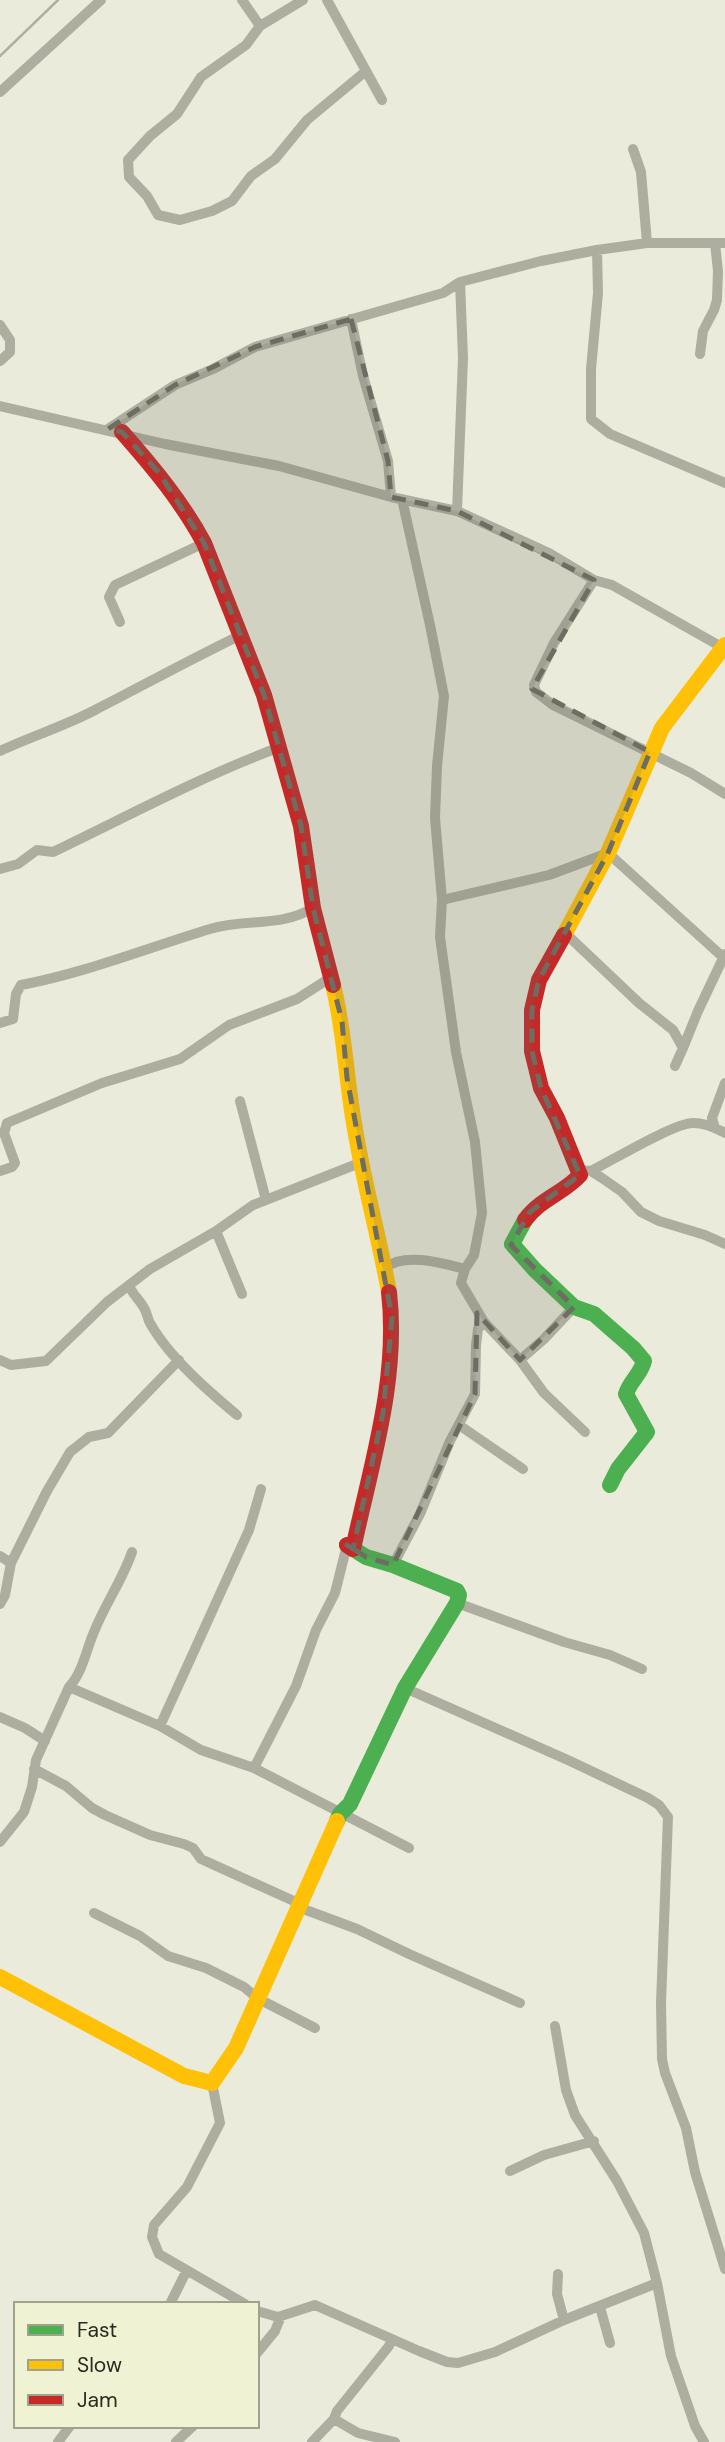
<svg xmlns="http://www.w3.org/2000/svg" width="725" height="2442" font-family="'DM Sans',sans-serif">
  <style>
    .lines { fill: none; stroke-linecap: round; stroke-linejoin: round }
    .street { stroke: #aeaea0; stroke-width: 10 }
    .fast { stroke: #4caf50; stroke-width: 16 }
    .slow { stroke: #ffc107; stroke-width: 16 }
    .jam { stroke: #c62828; stroke-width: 16 }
    .rail { stroke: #aeafa2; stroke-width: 2.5 }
    .marked { fill: #6d6e61; fill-opacity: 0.2; stroke: #6d6e61; stroke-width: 5; stroke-dasharray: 14 9; stroke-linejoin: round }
  </style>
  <rect width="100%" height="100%" fill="#eaebdb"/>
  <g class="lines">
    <path class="street" d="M 242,0 L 260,26 L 246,45 L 201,77 L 177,114 L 150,136 L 128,160 L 129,177 L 147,196 L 158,215 L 180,220 L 212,211 L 232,201 L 251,176 L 275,159 L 307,120 L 366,71
      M 327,0 L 382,100
      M 260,26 L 303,0
      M 0,92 L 101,0
      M 633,149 L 641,172 L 647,243
      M 597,250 L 598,293 L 591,369 L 591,419 L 610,434 L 725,483
      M 351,319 L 363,376 L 388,461 L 391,497
      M 0,325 L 10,340 L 10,352 L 0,361
      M 700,354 L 703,331 L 714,310 L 717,300 L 718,271 L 715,243
      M 0,406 L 165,444 L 279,466 L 391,497 L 457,511 L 549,553 L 594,580 L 612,585 L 725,649
      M 108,429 L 175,385 L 213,369 L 255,347 L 443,293 L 460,282 L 541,261 L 597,250 L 647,243 L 725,243
      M 457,511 L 463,358 L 460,282
      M 594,580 L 554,643 L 534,685 L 536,692 L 553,705 L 691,773 L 725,794
      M 120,622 L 109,597 L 115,585 L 204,543
      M 0,751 C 32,736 65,726 95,710 C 144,685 191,659 241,635
      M 0,869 L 18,864 L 37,850 L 53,852 C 128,816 202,776 280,747
      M 442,900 L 549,875 L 608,853 L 724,958
      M 564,932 L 639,1003 L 673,1030 L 683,1048 L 675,1066
      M 0,1023 L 13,1019 L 16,994 L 21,985 C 85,973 147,948 210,929 C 245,918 280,928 313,908
      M 683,1048 L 698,1011 L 725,954
      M 240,1101 L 266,1200
      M 715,1128 L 712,1118 L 725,1083
      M 579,1170 L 591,1171 L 602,1178 L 622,1192 L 641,1212 L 659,1221 L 705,1235 L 725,1244
      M 0,1171 L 12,1167 L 15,1163 L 4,1133 L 7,1123 L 102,1083 L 180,1059 L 229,1025 L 297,999 L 330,978
      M 591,1171 C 611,1161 674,1123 693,1123 C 703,1123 716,1128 725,1133
      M 216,1231 L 242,1294
      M 385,1268 C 404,1252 442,1263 465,1269
      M 129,1285 C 132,1294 139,1299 144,1308 C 147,1312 147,1318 150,1323 C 169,1357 207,1390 237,1415
      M 484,1322 L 520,1360 L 544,1339 L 574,1307
      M 0,1360 L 11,1365 L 46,1361 L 107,1302 L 150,1269 L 216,1231 L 253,1205 L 362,1162
      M 520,1360 L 544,1393 L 585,1432
      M 459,1425 L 523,1469
      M 347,1545 L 335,1593 L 316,1630 L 296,1686 L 254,1768 L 409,1848
      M 132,1552 C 122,1581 105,1604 94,1632 C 86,1650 83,1672 69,1687 L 160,1726 L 201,1750 L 254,1768
      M 0,1556 L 11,1563 L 5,1595 L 0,1604
      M 11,1563 L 47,1491 L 70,1452 L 89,1437 L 108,1433 L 179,1360
      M 393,1565 L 420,1514 L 450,1441 L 475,1394 L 476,1345 L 478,1329 L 484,1322 L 461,1283 L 465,1269 L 474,1255 L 482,1213 L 475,1142 L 456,1052 L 440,937 L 442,900 L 435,818 L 437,766 L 444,696 L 430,625 L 402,499
      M 457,1603 L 564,1642 L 610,1655 L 642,1669
      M 405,1688 L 570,1761 L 648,1798 L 659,1805 L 668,1817 L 661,2003 L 662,2059 L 665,2073 L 686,2128 L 695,2172 L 725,2269
      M 0,1717 L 25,1728 L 45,1741
      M 160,1726 L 249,1530 L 261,1489
      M 34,1769 L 66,1786 L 92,1808 L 105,1815 L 150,1835 L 184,1844 L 193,1848 L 201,1859 L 296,1902 L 298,1907 L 357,1929 L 409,1954 L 520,2003
      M 0,1842 L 24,1812 L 32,1787 L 36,1760 L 69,1687
      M 94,1913 L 140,1936 L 168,1956 L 206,1968 L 244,1987 L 257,1998 L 315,2028
      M 555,2026 L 566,2090 L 575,2115 L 617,2181 L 644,2233 L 657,2283 L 671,2356 L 695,2426 L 704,2442
      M 212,2083 L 220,2123 L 187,2187 L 154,2225 L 152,2237 L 159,2254 L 245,2304
      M 510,2171 L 544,2155 L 594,2141
      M 558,2274 L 557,2294 L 564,2320
      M 170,2304 L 186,2272
      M 600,2307 L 610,2343
      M 257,2311 L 278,2317 L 315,2305 L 419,2351 L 447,2362 L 458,2363 L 495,2352 L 564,2320 L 657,2283
      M 257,2353 L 275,2331 L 281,2316
      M 334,2419 L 358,2433 L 395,2442
      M 58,2442 L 70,2426
      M 176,2442 L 193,2426
      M 312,2442 L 334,2419 L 337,2411 L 389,2346 L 392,2339"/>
    <path class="fast" d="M 525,1220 L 512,1244 L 535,1270 L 574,1307 L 594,1314 L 633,1348 L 644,1361 C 641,1374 630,1381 626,1394 L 647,1432 L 618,1469 L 610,1485
      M 337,1821 L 340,1814 L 350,1804 L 405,1688 L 457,1603 L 459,1595 L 457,1591 L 393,1565 L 366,1557 L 347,1545"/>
    <path class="slow" d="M 564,935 L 608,853 L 662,728 L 725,645
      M 333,985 C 345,1032 346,1081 355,1129 C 364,1184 379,1237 389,1292
      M 0,1977 L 184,2076 L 212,2083 L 236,2048 L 337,1821"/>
    <path class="jam" d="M 122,432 C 153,467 182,502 204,543 L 264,695 L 301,826 L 313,908 L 333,985
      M 525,1220 C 540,1199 564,1193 580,1175 L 557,1118 L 541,1088 L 532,1051 L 532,1010 L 539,980 L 564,935
      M 347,1545 L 353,1549 C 371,1465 399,1379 389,1292"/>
    <path class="rail" d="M 0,56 L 58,0"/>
  </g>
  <path class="marked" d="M 351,319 L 388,461 L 391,497 L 457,511 L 594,580 L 532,689 L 650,752 L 608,853 L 539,980 L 532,1010 L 532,1051 L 541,1088 L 580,1175 L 530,1212 L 511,1245 L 574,1307 L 520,1360 L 477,1313 L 475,1394 L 393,1565 L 366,1557 L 347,1545 L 353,1549 L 383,1413 L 392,1318 L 347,1078 L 342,1021 L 313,908 L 301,826 L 264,695 L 204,543 L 159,473 L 122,432 L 108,429 L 175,385 L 255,347 Z"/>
  <rect x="14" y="2302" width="245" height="126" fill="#f0f2d4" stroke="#a0a28c" stroke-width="2"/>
  <rect x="28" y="2325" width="35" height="10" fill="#4caf50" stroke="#a0a28c" stroke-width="2"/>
  <text x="77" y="2337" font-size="21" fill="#292a1f">Fast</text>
  <rect x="28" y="2360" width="35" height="10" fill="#ffc107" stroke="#a0a28c" stroke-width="2"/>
  <text x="77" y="2372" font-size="21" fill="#292a1f">Slow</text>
  <rect x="28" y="2395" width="35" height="10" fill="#c62828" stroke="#a0a28c" stroke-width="2"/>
  <text x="77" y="2407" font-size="21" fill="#292a1f">Jam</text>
</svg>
